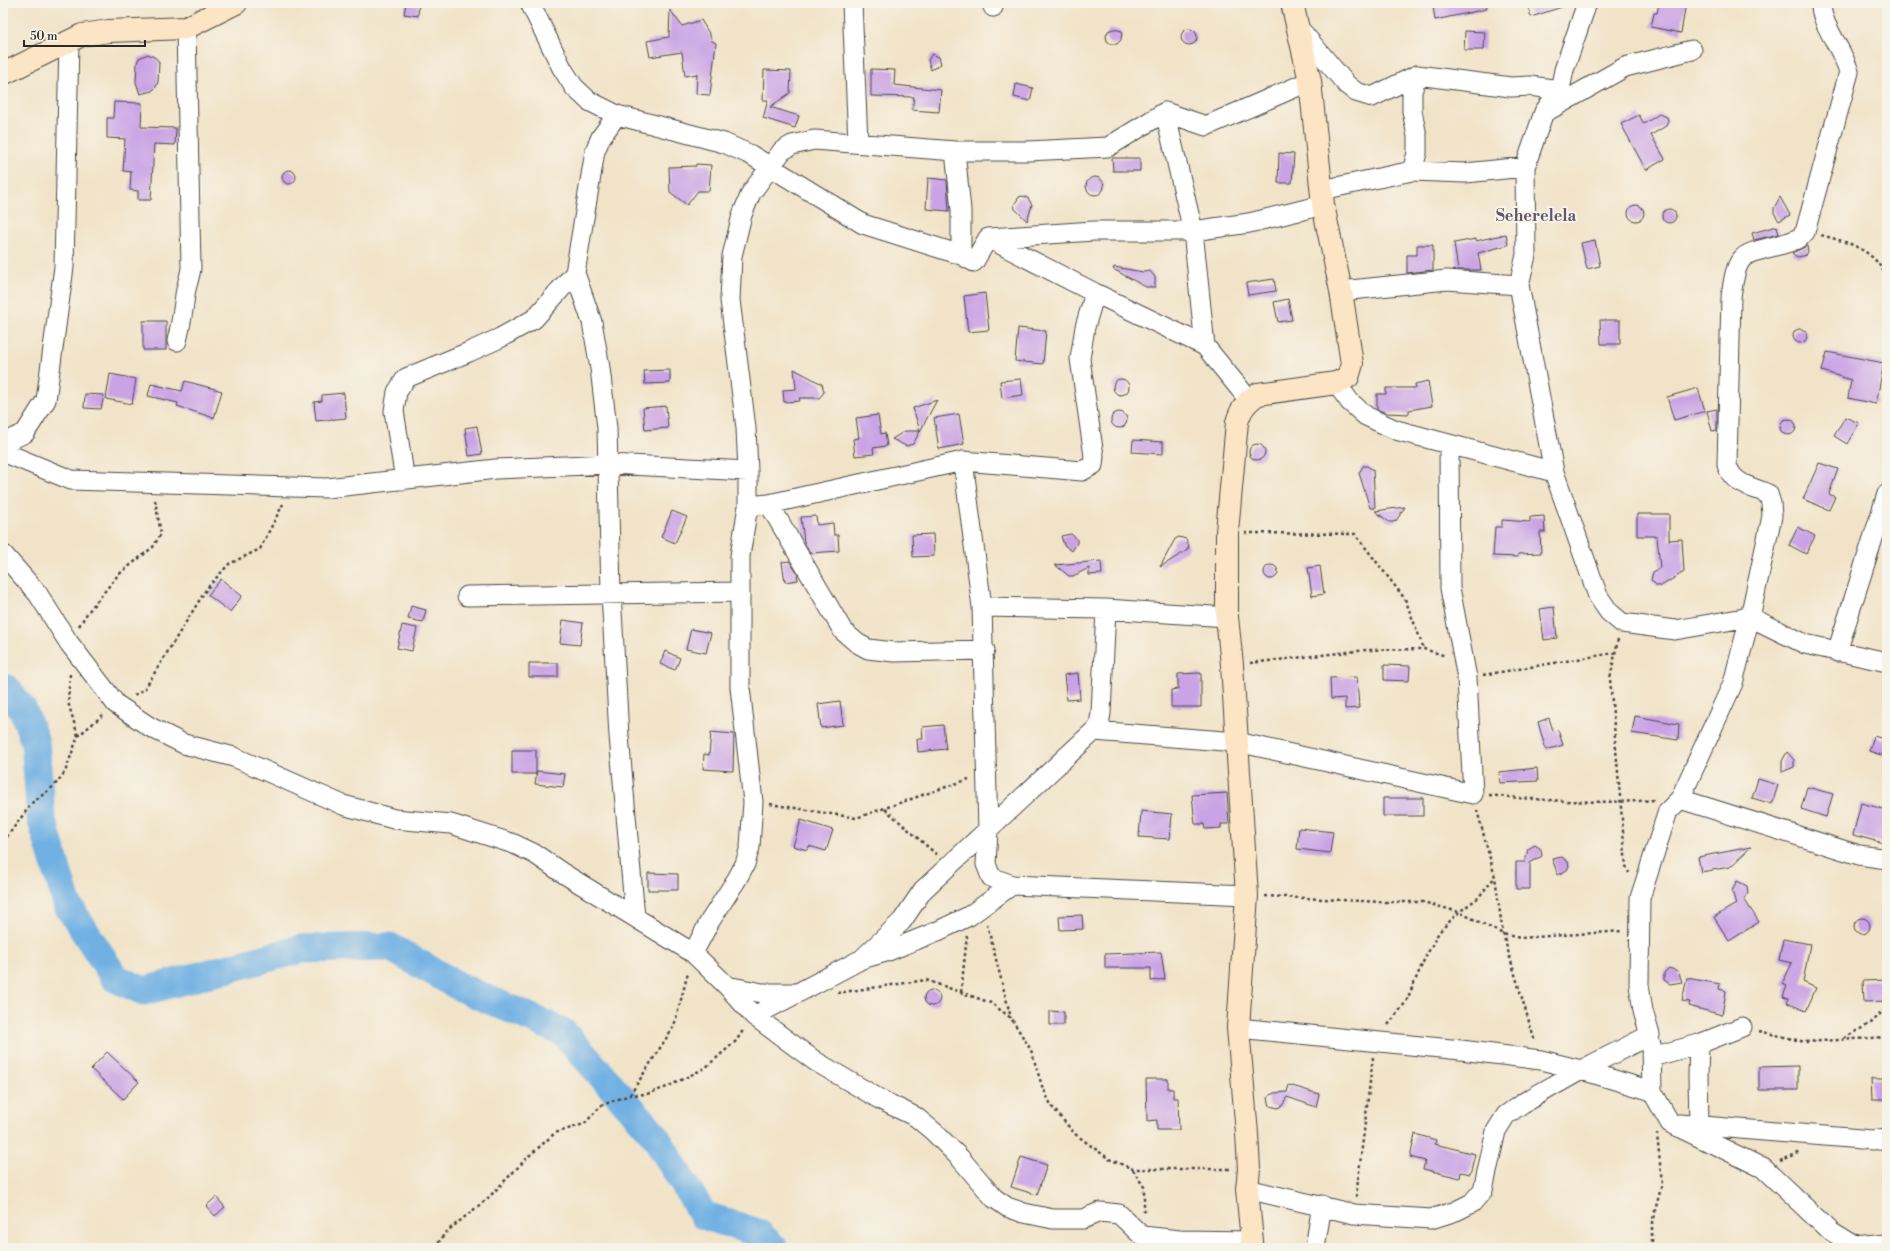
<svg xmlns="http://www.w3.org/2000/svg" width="1890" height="1251" font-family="'Libre Bodoni',serif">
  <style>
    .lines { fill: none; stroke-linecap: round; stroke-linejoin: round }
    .river { stroke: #6fb0e3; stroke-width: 29 }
    .building { fill: #c9a3e5 }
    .street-casing { stroke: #494743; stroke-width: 21 }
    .secondary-casing { stroke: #494743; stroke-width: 24 }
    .path { stroke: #494743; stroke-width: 2.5; stroke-dasharray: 3 3; stroke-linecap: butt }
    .street { stroke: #fff; stroke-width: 19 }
    .secondary { stroke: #fce5c4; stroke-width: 22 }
    .labels { text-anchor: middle; stroke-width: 4; stroke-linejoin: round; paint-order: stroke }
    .quarter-label { font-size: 16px; font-weight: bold; fill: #62556c; stroke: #f7f3e8 }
  </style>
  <rect width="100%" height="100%" fill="#f7f3e8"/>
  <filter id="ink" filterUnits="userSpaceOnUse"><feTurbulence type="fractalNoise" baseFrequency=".025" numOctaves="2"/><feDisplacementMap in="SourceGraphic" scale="8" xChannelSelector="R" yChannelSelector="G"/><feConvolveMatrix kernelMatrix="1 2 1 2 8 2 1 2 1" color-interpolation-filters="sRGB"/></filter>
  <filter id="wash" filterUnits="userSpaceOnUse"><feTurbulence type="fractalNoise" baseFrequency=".012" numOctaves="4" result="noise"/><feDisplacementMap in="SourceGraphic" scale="16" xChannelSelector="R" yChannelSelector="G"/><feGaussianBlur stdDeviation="0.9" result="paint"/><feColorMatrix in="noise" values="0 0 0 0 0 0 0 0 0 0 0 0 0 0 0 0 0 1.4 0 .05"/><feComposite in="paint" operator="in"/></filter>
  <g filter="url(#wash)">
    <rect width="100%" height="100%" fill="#f1e3c8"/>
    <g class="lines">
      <path class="river" d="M 3,688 L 7,689 L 23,710 L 35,742 L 41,817 L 67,904 L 115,978 L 144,991 L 301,949 L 390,947 L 460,987 L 563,1032 L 654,1134 L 703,1215 L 758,1233 L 774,1248"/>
    </g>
    <g id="blocks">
      <path class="building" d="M 406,3 L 419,3 L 418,16 L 404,14 Z
        M 1449,3 L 1486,3 L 1487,9 L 1435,20 L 1433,6 Z
        M 1527,3 L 1565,3 L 1565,6 L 1531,17 Z
        M 1659,3 L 1686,3 L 1681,33 L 1651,27 L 1654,13 L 1657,13 Z
        M 670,10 L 682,26 L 701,20 L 710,35 L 712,41 L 716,43 L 710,95 L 696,94 L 697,74 L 685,76 L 682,52 L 650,57 L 647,41 L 669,37 Z
        M 1113,29 L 1122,31 L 1121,40 L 1117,44 L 1111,44 L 1107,41 L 1106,36 L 1108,31 Z
        M1181 37a8 8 0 1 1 16 0a8 8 0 1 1-16 0Z
        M 1465,31 L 1485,32 L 1484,50 L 1464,50 Z
        M 148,54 L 156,58 L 159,62 L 158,82 L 156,87 L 152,91 L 140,94 L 136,82 L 137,63 L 139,58 Z
        M 932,54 L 939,57 L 941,64 L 931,70 L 928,60 Z
        M 871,69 L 895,70 L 894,85 L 941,90 L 939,112 L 912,110 L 914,97 L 871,96 Z
        M 764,70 L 791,71 L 790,93 L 770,107 L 799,116 L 795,128 L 763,118 L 768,100 L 763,100 Z
        M 1016,84 L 1033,88 L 1030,101 L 1014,97 Z
        M 114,102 L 142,103 L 141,127 L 176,128 L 175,145 L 154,144 L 151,200 L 138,200 L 138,191 L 130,190 L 131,172 L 123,171 L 125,139 L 107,138 L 107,118 L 113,118 Z
        M 1659,114 L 1667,117 L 1668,121 L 1666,126 L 1651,135 L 1665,159 L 1646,170 L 1621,124 L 1639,115 L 1644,124 Z
        M 1279,153 L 1294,154 L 1292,183 L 1278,183 Z
        M 1112,158 L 1140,158 L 1140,171 L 1113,171 Z
        M 696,164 L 711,165 L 709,191 L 698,191 L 687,205 L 670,192 L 669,167 L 696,166 Z
        M282 177a7 7 0 1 1 14 0a7 7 0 1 1-14 0Z
        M1086 186a9 9 0 1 1 18 0a9 9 0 1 1-18 0Z
        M 928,178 L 947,180 L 949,211 L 926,209 Z
        M 1023,196 L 1028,198 L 1032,205 L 1027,221 L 1015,209 L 1014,205 L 1019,197 Z
        M 1780,197 L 1790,215 L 1779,221 L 1774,213 L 1774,208 Z
        M1628 213a8 8 0 1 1 16 0a8 8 0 1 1-16 0Z
        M1662 216a7 7 0 1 1 14 0a7 7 0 1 1-14 0Z
        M 1777,226 L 1779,234 L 1754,240 L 1752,233 Z
        M 1506,234 L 1508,245 L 1478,253 L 1481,270 L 1458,270 L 1454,243 L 1476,239 L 1476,241 Z
        M 1595,240 L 1600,266 L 1587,269 L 1581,243 Z
        M 1417,245 L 1433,245 L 1433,270 L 1407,273 L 1407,255 L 1417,255 Z
        M 1807,246 L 1808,252 L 1806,255 L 1798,257 L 1794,255 L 1792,253 Z
        M 1114,267 L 1143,272 L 1150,271 L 1155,277 L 1155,287 L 1146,287 L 1113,269 Z
        M 1274,279 L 1276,291 L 1248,295 L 1246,283 Z
        M 985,293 L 989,330 L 968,332 L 964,296 Z
        M 1288,299 L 1292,320 L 1278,322 L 1274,302 Z
        M 1600,320 L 1620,320 L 1620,344 L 1601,344 Z
        M 143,321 L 166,321 L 166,350 L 143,350 Z
        M 1018,328 L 1046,331 L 1043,364 L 1015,361 Z
        M1793 336a7 7 0 1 1 14 0a7 7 0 1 1-14 0Z
        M 1827,352 L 1884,363 L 1876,404 L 1848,398 L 1851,380 L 1822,371 Z
        M 794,369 L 822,384 L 824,392 L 822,395 L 819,398 L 799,398 L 800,401 L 784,402 L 783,390 L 796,389 Z
        M 670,370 L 670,383 L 645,384 L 644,371 Z
        M 110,374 L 136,379 L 132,404 L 106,399 Z
        M1113 387a8 8 0 1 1 16 0a8 8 0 1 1-16 0Z
        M 1021,379 L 1023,395 L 1002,398 L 1000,381 Z
        M 185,381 L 222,391 L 214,418 L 177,406 L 178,403 L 148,396 L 151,384 L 182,391 Z
        M 1428,381 L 1432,406 L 1409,410 L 1409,414 L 1386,413 L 1377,409 L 1377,394 L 1386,394 L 1386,388 L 1416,388 L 1415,384 Z
        M 1698,388 L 1705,411 L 1674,420 L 1667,397 Z
        M 344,393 L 346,418 L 316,421 L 314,402 L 322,401 L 322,395 Z
        M 85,394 L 104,395 L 101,409 L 84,408 Z
        M 937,400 L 913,444 L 906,446 L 892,439 L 905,431 L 920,431 L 913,408 Z
        M 666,406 L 668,428 L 645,430 L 643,408 Z
        M 1717,409 L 1717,430 L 1712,431 L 1707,411 Z
        M1111 420a8 8 0 1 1 16 0a8 8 0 1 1-16 0Z
        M 959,414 L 964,444 L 939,449 L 934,418 Z
        M 878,415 L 881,434 L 885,433 L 887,446 L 873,448 L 874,454 L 855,456 L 853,439 L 859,438 L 856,418 Z
        M 1845,417 L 1859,423 L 1847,444 L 1834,436 Z
        M1780 427a8 8 0 1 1 16 0a8 8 0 1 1-16 0Z
        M 477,426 L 482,454 L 469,456 L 465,428 Z
        M 1133,440 L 1163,442 L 1163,454 L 1132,452 Z
        M1249 452a8 8 0 1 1 16 0a8 8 0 1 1-16 0Z
        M 1819,463 L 1838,469 L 1829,494 L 1835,497 L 1829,510 L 1803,499 Z
        M 1363,466 L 1367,466 L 1373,470 L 1375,508 L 1370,508 L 1359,473 Z
        M 1405,507 L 1396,521 L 1393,522 L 1389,522 L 1375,511 Z
        M 672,511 L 687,517 L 675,543 L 661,537 Z
        M 1637,514 L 1669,514 L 1669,540 L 1682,539 L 1684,572 L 1661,586 L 1657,586 L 1651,580 L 1653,572 L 1660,568 L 1657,536 L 1637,536 Z
        M 816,516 L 817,525 L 833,523 L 834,535 L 838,535 L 839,551 L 810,553 L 804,542 L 801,517 Z
        M 1544,516 L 1545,532 L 1540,532 L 1541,553 L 1518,554 L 1518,557 L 1493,556 L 1495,527 L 1502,527 L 1502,520 L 1530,522 L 1530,517 Z
        M 1798,527 L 1815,536 L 1806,554 L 1789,545 Z
        M 933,534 L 934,556 L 913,557 L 912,535 Z
        M 1071,534 L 1077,539 L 1077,543 L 1072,551 L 1064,545 L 1061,536 Z
        M 1179,537 L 1186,539 L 1189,547 L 1186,551 L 1160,567 L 1175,539 Z
        M 789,561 L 797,573 L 798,580 L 785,582 L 782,562 Z
        M 1101,561 L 1102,574 L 1089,575 L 1089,568 L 1073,576 L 1069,576 L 1055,565 Z
        M1264 572a7 7 0 1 1 14 0a7 7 0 1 1-14 0Z
        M 1320,566 L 1324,594 L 1312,596 L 1308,568 Z
        M 221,579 L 242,596 L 230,612 L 208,595 Z
        M 411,606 L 426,610 L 423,622 L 408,619 Z
        M 1554,607 L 1557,638 L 1544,640 L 1540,609 Z
        M 563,620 L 583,623 L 580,645 L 560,643 Z
        M 402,625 L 417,628 L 412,651 L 397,648 Z
        M 691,629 L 711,633 L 706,653 L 686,649 Z
        M 665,651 L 680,658 L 675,670 L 660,664 Z
        M 529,663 L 558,663 L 558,677 L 529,677 Z
        M 1384,665 L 1410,666 L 1409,681 L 1384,680 Z
        M 1078,673 L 1080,699 L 1067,700 L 1064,675 Z
        M 1201,673 L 1201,707 L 1171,707 L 1171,690 L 1178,689 L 1178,674 Z
        M 1357,677 L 1359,708 L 1345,709 L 1345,698 L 1331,699 L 1330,678 Z
        M 840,701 L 843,725 L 821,728 L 818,704 Z
        M 1635,716 L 1679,724 L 1678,740 L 1632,733 Z
        M 1549,718 L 1553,731 L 1558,730 L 1563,745 L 1546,750 L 1538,722 Z
        M 943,725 L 946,749 L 918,752 L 917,739 L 923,739 L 922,727 Z
        M 711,732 L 734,734 L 733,771 L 703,769 L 704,754 L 709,755 Z
        M 1874,736 L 1887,740 L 1887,757 L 1869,751 Z
        M 512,750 L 536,750 L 536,774 L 512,774 Z
        M 1787,752 L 1794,760 L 1794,767 L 1782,772 L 1782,761 Z
        M 1537,768 L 1538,781 L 1500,783 L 1499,772 Z
        M 537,771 L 565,774 L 563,787 L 535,784 Z
        M 1758,779 L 1778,785 L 1772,804 L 1752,798 Z
        M 1807,787 L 1833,794 L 1826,817 L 1801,809 Z
        M 1227,793 L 1229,824 L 1221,824 L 1221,828 L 1205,829 L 1204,824 L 1195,824 L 1192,795 Z
        M 1383,798 L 1423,798 L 1423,816 L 1383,816 Z
        M 1861,803 L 1887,810 L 1887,844 L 1853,835 Z
        M 1141,811 L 1172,814 L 1170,839 L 1139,837 Z
        M 801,820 L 833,830 L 826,851 L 809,846 L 807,850 L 793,846 Z
        M 1299,828 L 1333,832 L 1330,853 L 1297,849 Z
        M 1535,845 L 1541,849 L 1542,856 L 1530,863 L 1530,889 L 1516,889 L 1516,862 L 1525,862 L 1528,849 Z
        M 1751,847 L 1730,867 L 1701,872 L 1698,857 Z
        M 1562,857 L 1568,862 L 1569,866 L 1567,870 L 1558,875 L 1552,859 Z
        M 648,873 L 678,874 L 678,890 L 648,890 Z
        M 1737,881 L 1747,886 L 1748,893 L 1744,899 L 1759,922 L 1729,941 L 1714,917 L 1736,904 L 1732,891 Z
        M 1082,915 L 1083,929 L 1060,930 L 1059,916 Z
        M1854 926a8 8 0 1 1 16 0a8 8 0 1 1-16 0Z
        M 1783,939 L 1810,944 L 1803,982 L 1816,988 L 1806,1011 L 1787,1003 L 1789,999 L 1783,997 L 1787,986 L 1782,984 L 1792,963 L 1779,960 Z
        M 1161,952 L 1165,979 L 1151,981 L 1151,968 L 1105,968 L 1105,954 Z
        M 1669,968 L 1678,971 L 1682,982 L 1670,984 L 1664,980 L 1664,973 Z
        M 1687,978 L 1720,984 L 1719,989 L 1726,991 L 1722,1015 L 1689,1006 L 1690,1002 L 1682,1001 Z
        M 1887,980 L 1887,1001 L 1864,1002 L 1863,981 Z
        M924 998a8 8 0 1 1 16 0a8 8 0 1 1-16 0Z
        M 1050,1011 L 1064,1012 L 1064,1025 L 1050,1025 Z
        M 107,1052 L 139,1082 L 123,1099 L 91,1069 Z
        M 1798,1066 L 1798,1090 L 1759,1090 L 1759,1067 Z
        M 1146,1079 L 1168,1079 L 1168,1089 L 1173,1089 L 1173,1098 L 1178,1098 L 1179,1130 L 1157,1130 L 1157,1120 L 1147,1121 Z
        M 1871,1079 L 1887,1079 L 1887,1099 L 1872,1099 Z
        M 1289,1085 L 1319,1094 L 1316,1107 L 1287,1097 L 1282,1106 L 1278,1108 L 1270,1106 L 1268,1098 L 1270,1095 L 1274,1093 L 1287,1092 Z
        M 1415,1134 L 1436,1140 L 1435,1144 L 1475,1154 L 1470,1174 L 1461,1172 L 1460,1178 L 1423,1169 L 1425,1161 L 1410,1157 Z
        M 1021,1157 L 1047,1165 L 1037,1195 L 1011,1187 Z
        M 216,1197 L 225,1207 L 215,1216 L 206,1206 Z"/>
    </g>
  </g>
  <g filter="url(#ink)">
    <use href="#blocks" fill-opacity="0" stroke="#494743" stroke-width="1"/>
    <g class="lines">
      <g class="street-casing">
        <path id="street" d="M 530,3 L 562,68 L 574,87 L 589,101 L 617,115 L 724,143 L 751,155 L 863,224 L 961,255 L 974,262 L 988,238 L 1095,293 L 1205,346 L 1249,400
          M 852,3 L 858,142
          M 992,3 L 993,7
          M 1297,26 L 1347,85 L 1356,92 L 1372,97 L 1417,75 L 1511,87 L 1530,86 L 1560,90
          M 1549,110 L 1625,67 L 1692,50
          M 1165,112 L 1193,231 L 1205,346
          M 955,151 L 961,210 L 961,255
          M 1412,171 L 1417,153 L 1417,136 L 1412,111 L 1412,92 L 1417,75
          M 1322,190 L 1412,171 L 1465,173 L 1525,167
          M 989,238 L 1094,231 L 1193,231 L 1249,223 L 1323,205
          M 575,273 L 592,322 L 600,368 L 607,428 L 611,593 L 619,736 L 635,917
          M 1341,291 L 1447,280 L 1519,285
          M 177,341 C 181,325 183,311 185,295 C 186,286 190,277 191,268 L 186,28
          M 1336,383 L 1350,402 L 1366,416 L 1396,430 L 1554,472 L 1598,596 L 1609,612 L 1622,623 L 1675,630 L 1750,617 L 1805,644 L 1887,662
          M 3,443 L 25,433 L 46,400 L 64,267 L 69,42
          M 3,452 L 71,480 L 291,487 L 327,488 L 496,469 L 609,464 L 748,471
          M 963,461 L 982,607 L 988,831 L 986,864 L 991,877 L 1012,885
          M 1554,472 L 1519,285 L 1526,255 L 1525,167 L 1544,112 L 1560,90 L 1564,70 L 1587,3
          M 405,480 L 394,411 L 397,392 L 406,378 L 469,352 L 500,338 L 534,319 L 575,273 L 595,151 L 601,137 L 617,115
          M 769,504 L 843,631 L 857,643 L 868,649 L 894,652 L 985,650
          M 748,506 L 769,504 L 963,461 L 1082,471 L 1093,465 L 1094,456 L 1080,359 L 1085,327 L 1095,293
          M 3,554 L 38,594 L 69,643 L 116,704 L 150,727 L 184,744 L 234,757 L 343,805 L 394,819 L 451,824 L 514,844 L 535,854 L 561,872 L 693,953 L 727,986 L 754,1016 L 815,1061 L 881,1100 L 916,1117 L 934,1132 L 960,1158 L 994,1198 L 1007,1207 L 1024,1213 L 1053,1219 L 1083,1219 L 1100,1212 L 1119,1214 L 1142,1236 L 1180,1240 L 1252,1241 L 1255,1248
          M 467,596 L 740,592
          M 982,607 L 1106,609 L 1227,617
          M 1837,652 L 1887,494
          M 1094,731 L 1099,725 L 1101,713 L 1106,609
          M 1680,799 L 1859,855 L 1887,859
          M 693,953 L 710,921 L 737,879 L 745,864 L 750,847 L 753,802 L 740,687 L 740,556 L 748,506 L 748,471 L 746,428 L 730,300 L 732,256 L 742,215 L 751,193 L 782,151 L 792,145 L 814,140 L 955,151 L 1028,151 L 1108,147 L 1165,112 L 1206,126 L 1310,81
          M 862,959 L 902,921 L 923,890 L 1094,731 L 1237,742 L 1473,794 L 1467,678 L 1450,588 L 1449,444
          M 727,986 L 762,993 L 793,993
          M 754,1016 L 862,959 L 886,952 L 938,931 L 969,916 L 1012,885 L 1247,895
          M 1238,1028 L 1461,1050 L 1541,1060 L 1581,1070 L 1652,1091 L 1670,1123 L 1763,1168 L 1831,1232 L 1857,1248
          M 1651,1044 L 1652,1091
          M 1652,1057 L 1699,1044 L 1742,1027
          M 1679,1124 L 1873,1140 L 1887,1138
          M 1699,1125 L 1698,1075 L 1699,1044
          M 1247,1189 L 1354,1214 L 1431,1219 L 1456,1211 L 1472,1203 L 1483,1190 L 1496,1131 L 1506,1115 L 1523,1103 L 1581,1070 L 1650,1035 L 1643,1011 L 1639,985 L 1640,898 L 1668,811 L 1680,799 L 1733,683 L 1750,617 L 1772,516 L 1771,503 L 1768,494 C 1751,486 1733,485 1727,465 L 1731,297 C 1737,251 1741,255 1783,244 C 1792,241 1799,240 1805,232 L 1849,72 C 1843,49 1820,24 1821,3
          M 1856,1247 L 1887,1244
          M 1315,1248 L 1322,1205"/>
      </g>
      <g class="secondary-casing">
        <path id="secondary" d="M 3,74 L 82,35 L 109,31 L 186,28 L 236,3
          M 1251,1248 L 1252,1241 L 1247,1189 L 1249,1169 L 1247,1134 L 1238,1028 L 1247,895 L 1232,665 L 1227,617 L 1227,532 L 1237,422 C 1241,409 1246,402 1258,394 L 1336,383 L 1348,377 L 1352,364 L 1341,291 L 1323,205 L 1310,81 L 1292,3"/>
      </g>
      <path class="path" d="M 1821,235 C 1850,243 1872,248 1887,277
        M 1881,264 L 1887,265
        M 1245,533 L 1355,534 L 1405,599 L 1424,649
        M 79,626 L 88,612 L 118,575 L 153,547 L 161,534 L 155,500
        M 1618,639 L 1610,679 L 1626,866 L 1629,873
        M 1250,663 L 1366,650 L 1424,649 L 1446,656
        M 70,674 L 68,702 L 78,736
        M 1483,675 L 1614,653
        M 134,695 L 144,690 L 207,588 L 229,564 L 260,549 L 283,504
        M 1489,795 C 1545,801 1600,804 1655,800
        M 770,804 L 856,818 L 969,779
        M 885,809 L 937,855
        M 1477,810 L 1495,877 L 1503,934 L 1535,1042
        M 3,842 L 32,803 L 54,786 L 65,772 L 78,736 L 103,715
        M 1265,896 L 1381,902 L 1423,902 L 1459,912 L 1503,934 L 1520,938 L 1623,931
        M 987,924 L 1011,1018
        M 961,992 L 967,936
        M 837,993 L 926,980 L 991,1003 L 1011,1018 L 1031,1050 L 1042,1086 L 1052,1107 L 1075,1134 L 1109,1159 L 1133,1169 L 1230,1169
        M 1388,1025 L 1406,1002 L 1424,960 L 1439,932 L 1459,912 L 1478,898 L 1495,877
        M 1759,1031 L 1805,1042 L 1887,1037
        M 1844,1038 L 1871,1023 L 1887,1007
        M 630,1095 L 674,1026 L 688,973
        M 1780,1161 L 1801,1152
        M 1133,1170 L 1144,1187 L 1144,1214
        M 1356,1197 L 1373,1057
        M 435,1248 L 445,1233 L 488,1198 L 528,1157 L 555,1133 L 584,1124 L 602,1105 L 630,1095 L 647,1094 L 667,1087 L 705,1068 L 736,1041 L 744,1029
        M 1652,1248 L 1652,1222 L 1662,1184 L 1657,1134"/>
      <use href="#street" class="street"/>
      <use href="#secondary" class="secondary"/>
    </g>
  </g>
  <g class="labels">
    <g class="quarter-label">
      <text x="1536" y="221">Seherelela</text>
    </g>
  </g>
  <rect width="1890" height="1251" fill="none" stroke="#f7f3e8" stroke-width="16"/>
  <path d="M24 40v6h121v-6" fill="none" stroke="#2b2b2b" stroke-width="2"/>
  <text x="30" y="40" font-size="12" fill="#2b2b2b" stroke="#f7f3e8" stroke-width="3" paint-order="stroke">50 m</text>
</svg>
